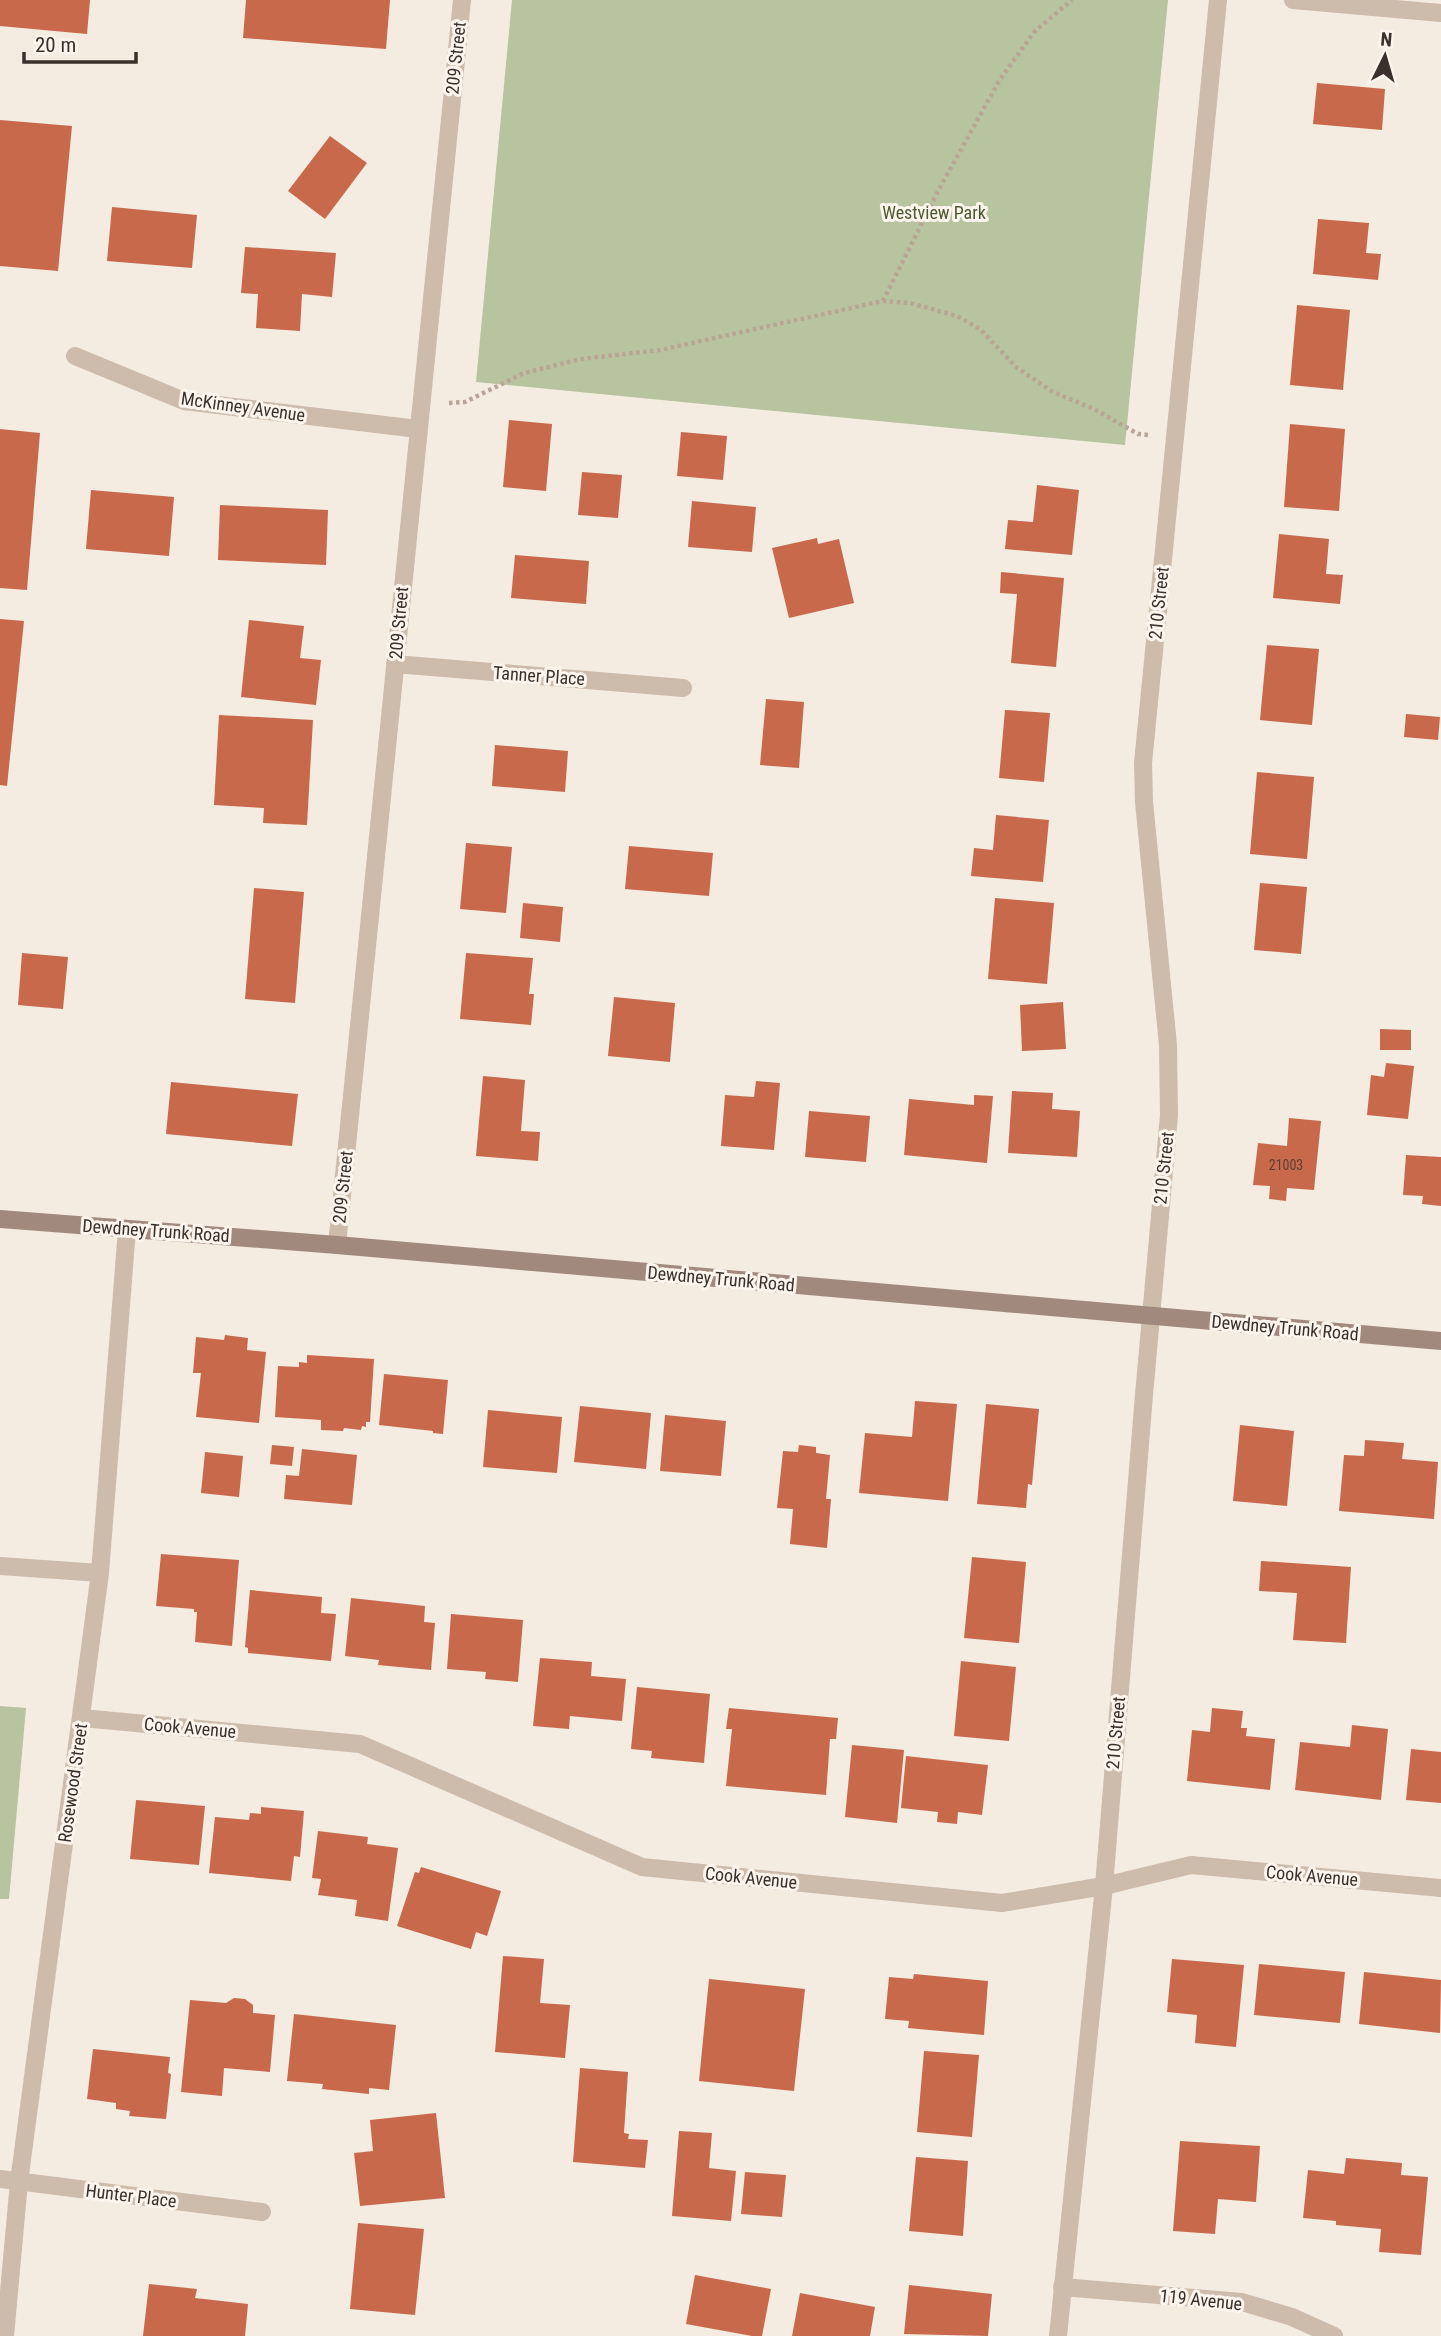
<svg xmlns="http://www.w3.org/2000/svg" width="1441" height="2336" font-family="'Roboto Condensed',sans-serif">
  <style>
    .green { fill: #b8c4a0 }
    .building { fill: #c8694b }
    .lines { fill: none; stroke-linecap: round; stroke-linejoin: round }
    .path { stroke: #b9a596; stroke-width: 4.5; stroke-dasharray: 3.5 3.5; stroke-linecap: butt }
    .minor { stroke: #cdbbac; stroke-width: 18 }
    .tertiary { stroke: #cdbbac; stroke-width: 18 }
    .secondary { stroke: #a18a7d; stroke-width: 18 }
    .labels { text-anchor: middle; stroke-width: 6; stroke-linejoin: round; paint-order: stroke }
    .number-label { font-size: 14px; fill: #5e3e33 }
    .street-label { font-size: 18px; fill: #3b302b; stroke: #fbf5ee }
    .park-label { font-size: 18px; fill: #4a5a2e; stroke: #fbf5ee }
  </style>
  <rect width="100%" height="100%" fill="#f4ebe1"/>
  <path class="green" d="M 512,0 L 1168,0 L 1125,445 L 476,382 Z
    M 0,1706 L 26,1708 L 9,1899 L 0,1899 Z"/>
  <path class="building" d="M 0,0 L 90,0 L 87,34 L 0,26 Z
    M 246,0 L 390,0 L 386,49 L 243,38 Z
    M 1317,83 L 1385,89 L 1382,130 L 1313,124 Z
    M 0,120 L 72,126 L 58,271 L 0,266 Z
    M 330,136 L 367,163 L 325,219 L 288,191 Z
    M 112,207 L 197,215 L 192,268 L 107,261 Z
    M 1318,219 L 1369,223 L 1366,253 L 1381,254 L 1378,280 L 1313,274 Z
    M 245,247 L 336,253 L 332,297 L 302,294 L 300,331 L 256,328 L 258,294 L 241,293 Z
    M 1297,305 L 1350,310 L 1343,390 L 1290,385 Z
    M 509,420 L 552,424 L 546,491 L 503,487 Z
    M 1290,424 L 1345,429 L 1339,511 L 1284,507 Z
    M 0,429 L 40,433 L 27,590 L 0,588 Z
    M 681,432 L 727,436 L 723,480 L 677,476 Z
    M 582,472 L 622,475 L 618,518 L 578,515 Z
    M 1037,485 L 1079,490 L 1072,555 L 1005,549 L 1008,520 L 1033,522 Z
    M 91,490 L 174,497 L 169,556 L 86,549 Z
    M 692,501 L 756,507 L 752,552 L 688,547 Z
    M 220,505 L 328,510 L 326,565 L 218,560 Z
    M 1279,534 L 1329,539 L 1326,574 L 1343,575 L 1340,604 L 1273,598 Z
    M 817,538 L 818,544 L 839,539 L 854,603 L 789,618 L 772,548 Z
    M 515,555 L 589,561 L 586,604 L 511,598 Z
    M 1001,572 L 1064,578 L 1056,667 L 1011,663 L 1017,594 L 1000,593 Z
    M 0,619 L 24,621 L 7,786 L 0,785 Z
    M 249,620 L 304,626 L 300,658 L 321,660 L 316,705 L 241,697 Z
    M 1267,645 L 1319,649 L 1312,725 L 1260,720 Z
    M 766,699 L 804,702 L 799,768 L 760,765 Z
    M 1005,710 L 1050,713 L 1044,782 L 999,778 Z
    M 1406,714 L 1440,717 L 1438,740 L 1404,737 Z
    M 219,715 L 313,720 L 307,825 L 263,823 L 264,808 L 214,805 Z
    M 495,745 L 568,751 L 565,792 L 492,786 Z
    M 1257,772 L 1314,777 L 1307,859 L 1250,854 Z
    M 996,815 L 1049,820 L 1043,882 L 971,876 L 974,848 L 993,850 Z
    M 466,843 L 512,847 L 506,913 L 460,909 Z
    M 629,846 L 713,853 L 709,896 L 625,889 Z
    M 1260,883 L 1307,887 L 1301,954 L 1254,950 Z
    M 254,888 L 304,892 L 295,1003 L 245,999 Z
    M 995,898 L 1054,903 L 1047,984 L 988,979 Z
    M 523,903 L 563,907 L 560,942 L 520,938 Z
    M 22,953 L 68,957 L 63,1009 L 18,1005 Z
    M 466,953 L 533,958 L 529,994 L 534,994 L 531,1025 L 460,1019 Z
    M 614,997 L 675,1003 L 670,1062 L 608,1056 Z
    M 1063,1002 L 1066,1049 L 1022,1051 L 1020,1005 Z
    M 1380,1029 L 1411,1030 L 1411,1050 L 1380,1050 Z
    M 1386,1063 L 1414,1066 L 1408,1119 L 1367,1115 L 1371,1075 L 1384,1077 Z
    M 483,1076 L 525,1080 L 521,1131 L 540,1132 L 538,1161 L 476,1156 Z
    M 756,1081 L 780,1083 L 774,1150 L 721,1146 L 725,1095 L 754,1097 Z
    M 171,1082 L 298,1094 L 292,1146 L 166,1134 Z
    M 1012,1091 L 1053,1093 L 1052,1109 L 1080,1111 L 1077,1157 L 1008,1153 Z
    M 974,1095 L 993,1096 L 987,1163 L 904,1155 L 909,1099 L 974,1105 Z
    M 809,1111 L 870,1116 L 866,1162 L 805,1157 Z
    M 1289,1118 L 1321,1121 L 1314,1190 L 1287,1188 L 1286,1201 L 1269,1199 L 1270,1186 L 1253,1185 L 1258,1143 L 1287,1146 Z
    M 1406,1155 L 1441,1157 L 1441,1206 L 1422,1204 L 1423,1196 L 1403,1195 Z
    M 225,1335 L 248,1338 L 247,1350 L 266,1352 L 259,1423 L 196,1417 L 201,1373 L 193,1373 L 196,1337 L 224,1340 Z
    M 307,1355 L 374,1359 L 370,1422 L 366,1422 L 366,1427 L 362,1426 L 361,1430 L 344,1428 L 343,1431 L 321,1430 L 321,1420 L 275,1417 L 278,1366 L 299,1367 L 299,1362 L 307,1363 Z
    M 384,1374 L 448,1380 L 443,1434 L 433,1433 L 433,1431 L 379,1425 Z
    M 915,1401 L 957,1404 L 948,1501 L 859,1493 L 865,1433 L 912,1437 Z
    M 986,1404 L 1039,1409 L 1032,1485 L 1028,1484 L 1026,1508 L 977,1504 Z
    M 580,1406 L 651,1413 L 646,1469 L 574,1462 Z
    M 488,1410 L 562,1417 L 557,1473 L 483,1467 Z
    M 665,1415 L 726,1421 L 721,1476 L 660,1471 Z
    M 1240,1425 L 1294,1431 L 1287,1506 L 1233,1501 Z
    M 1365,1440 L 1404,1443 L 1402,1459 L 1438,1462 L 1434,1519 L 1339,1511 L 1344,1455 L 1364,1456 Z
    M 272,1445 L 294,1447 L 292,1466 L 270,1464 Z
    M 799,1445 L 816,1447 L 816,1453 L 830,1455 L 826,1499 L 831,1499 L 827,1548 L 790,1544 L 793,1509 L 777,1508 L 783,1451 L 798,1452 Z
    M 302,1449 L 357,1455 L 352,1505 L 284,1499 L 286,1475 L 299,1476 Z
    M 205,1452 L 243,1456 L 239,1497 L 201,1493 Z
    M 161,1554 L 239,1560 L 232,1646 L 195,1642 L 197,1612 L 194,1612 L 194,1609 L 156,1606 Z
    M 972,1557 L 1026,1562 L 1019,1643 L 964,1638 Z
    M 1261,1561 L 1351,1567 L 1346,1643 L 1293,1640 L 1297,1593 L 1259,1591 Z
    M 250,1590 L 322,1597 L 321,1613 L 336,1614 L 331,1661 L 248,1653 L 248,1648 L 245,1647 Z
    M 351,1598 L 425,1606 L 424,1622 L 435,1623 L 431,1670 L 378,1665 L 379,1660 L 345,1656 Z
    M 451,1614 L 523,1620 L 518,1682 L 485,1679 L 486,1672 L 447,1669 Z
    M 540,1658 L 592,1662 L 591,1676 L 626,1679 L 622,1721 L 570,1716 L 569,1729 L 533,1726 Z
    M 961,1661 L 1016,1667 L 1009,1741 L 954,1736 Z
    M 637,1687 L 710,1694 L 704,1763 L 651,1758 L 652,1751 L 631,1749 Z
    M 729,1708 L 838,1718 L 836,1739 L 830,1739 L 826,1795 L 726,1786 L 732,1729 L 726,1729 Z
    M 1212,1708 L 1243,1711 L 1241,1728 L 1247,1728 L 1246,1736 L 1275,1739 L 1270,1790 L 1187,1781 L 1192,1730 L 1210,1732 Z
    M 1352,1725 L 1388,1729 L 1381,1800 L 1295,1790 L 1300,1742 L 1350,1747 Z
    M 852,1745 L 904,1750 L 897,1823 L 845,1817 Z
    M 1411,1749 L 1441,1752 L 1441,1803 L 1406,1800 Z
    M 906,1756 L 988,1765 L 982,1815 L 958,1812 L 957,1824 L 937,1822 L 938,1812 L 901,1808 Z
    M 136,1800 L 205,1806 L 199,1865 L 130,1859 Z
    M 261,1807 L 304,1811 L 300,1857 L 294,1856 L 291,1881 L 209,1873 L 215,1817 L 249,1820 L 250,1813 L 261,1814 Z
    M 318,1831 L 368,1837 L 367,1844 L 398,1848 L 388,1921 L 355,1916 L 357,1900 L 318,1895 L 321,1879 L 312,1878 Z
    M 421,1867 L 501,1891 L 487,1936 L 476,1932 L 471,1949 L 397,1926 L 415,1872 L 419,1873 Z
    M 503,1956 L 544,1959 L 540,2003 L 570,2005 L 565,2058 L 495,2052 Z
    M 1172,1959 L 1244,1965 L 1236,2047 L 1195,2043 L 1197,2015 L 1167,2012 Z
    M 1259,1964 L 1345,1972 L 1340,2023 L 1254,2015 Z
    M 1364,1972 L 1441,1980 L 1440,2033 L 1359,2024 Z
    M 914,1974 L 988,1981 L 984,2035 L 908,2028 L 909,2021 L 885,2019 L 889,1977 L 913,1979 Z
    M 709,1979 L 805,1989 L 794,2091 L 699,2081 Z
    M 234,1998 L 245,1999 L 253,2005 L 253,2013 L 275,2015 L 270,2072 L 224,2068 L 222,2096 L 181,2092 L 190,2000 L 226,2003 Z
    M 294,2014 L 396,2025 L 389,2090 L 369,2088 L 369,2094 L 322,2089 L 323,2084 L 287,2081 Z
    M 93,2049 L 170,2057 L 168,2073 L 171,2074 L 166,2119 L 129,2116 L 130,2111 L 116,2109 L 116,2103 L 87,2099 Z
    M 924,2051 L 979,2055 L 972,2137 L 917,2132 Z
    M 580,2068 L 628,2072 L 624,2133 L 629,2134 L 628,2139 L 648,2140 L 645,2168 L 573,2162 Z
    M 436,2113 L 445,2198 L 360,2206 L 354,2153 L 373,2151 L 370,2120 Z
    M 679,2131 L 712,2133 L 709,2168 L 736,2171 L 731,2221 L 672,2216 Z
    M 1180,2141 L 1260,2146 L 1256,2202 L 1218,2199 L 1215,2234 L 1173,2231 Z
    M 916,2157 L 968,2161 L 963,2236 L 909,2231 Z
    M 1346,2158 L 1402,2163 L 1401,2175 L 1428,2177 L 1421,2255 L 1379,2252 L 1381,2229 L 1336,2225 L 1336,2221 L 1303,2218 L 1308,2170 L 1344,2174 Z
    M 745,2172 L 786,2175 L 782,2217 L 741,2214 Z
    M 358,2223 L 424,2229 L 415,2315 L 350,2309 Z
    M 695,2275 L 771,2289 L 762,2336 L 752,2336 L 686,2324 Z
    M 149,2284 L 197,2289 L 195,2298 L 248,2304 L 245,2336 L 143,2336 Z
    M 909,2285 L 992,2294 L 988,2336 L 904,2334 Z
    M 800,2293 L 875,2307 L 870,2336 L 792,2336 Z"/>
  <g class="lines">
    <path class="path" d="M 883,301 L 938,191 L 999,81 L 1034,32 L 1072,0
      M 449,403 L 465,402 L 524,373 L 581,359 L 660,350 L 883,301 L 910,303 L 957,316 L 980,329 L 1016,367 L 1053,392 L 1094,409 L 1138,434 L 1149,435"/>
    <path class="minor" d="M 1293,0 L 1441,13
      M 75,356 L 184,401 L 418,429
      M 395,664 L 683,688
      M 337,1245 L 462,0
      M 0,1566 L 100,1573
      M 82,1718 L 360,1744 L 642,1867 L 1002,1903 L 1104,1886 L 1191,1865 L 1441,1888
      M 0,2179 L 262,2212
      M 1062,2287 L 1242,2302 L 1292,2317 L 1334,2336
      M 5,2336 L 19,2182 L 100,1573 L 127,1229"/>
    <path class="tertiary" d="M 1058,2336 L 1104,1886 L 1144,1395 L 1169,1115 L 1168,1045 L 1144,802 L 1143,763 L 1218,0"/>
    <path class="secondary" d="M 0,1219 L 337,1245 L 1441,1341"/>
  </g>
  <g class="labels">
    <g class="number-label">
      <text x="1286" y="1170">21003</text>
    </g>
    <g class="street-label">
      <text transform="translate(456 58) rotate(-84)" y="6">209 Street</text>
      <text transform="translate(243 407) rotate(8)" y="6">McKinney Avenue</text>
      <text transform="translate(1159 603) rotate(-84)" y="6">210 Street</text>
      <text transform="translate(399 623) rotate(-85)" y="6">209 Street</text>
      <text transform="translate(539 676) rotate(4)" y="6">Tanner Place</text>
      <text transform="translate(1164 1168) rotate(-84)" y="6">210 Street</text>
      <text transform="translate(343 1187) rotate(-84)" y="6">209 Street</text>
      <text transform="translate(156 1231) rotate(4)" y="6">Dewdney Trunk Road</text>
      <text transform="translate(721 1279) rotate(5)" y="6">Dewdney Trunk Road</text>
      <text transform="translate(1285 1328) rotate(5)" y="6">Dewdney Trunk Road</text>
      <text transform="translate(190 1728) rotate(5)" y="6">Cook Avenue</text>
      <text transform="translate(1116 1733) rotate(-85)" y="6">210 Street</text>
      <text transform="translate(73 1783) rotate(-82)" y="6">Rosewood Street</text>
      <text transform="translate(1312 1876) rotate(5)" y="6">Cook Avenue</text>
      <text transform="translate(751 1878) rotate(6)" y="6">Cook Avenue</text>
      <text transform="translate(131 2196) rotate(7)" y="6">Hunter Place</text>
      <text transform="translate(1201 2300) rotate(6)" y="6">119 Avenue</text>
    </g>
    <g class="park-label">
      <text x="934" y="219">Westview Park</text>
    </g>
  </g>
  <g transform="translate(1385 56) rotate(5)" stroke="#fbf5ee" stroke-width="5" paint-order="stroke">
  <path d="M0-5L12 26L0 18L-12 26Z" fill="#3b302b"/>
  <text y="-10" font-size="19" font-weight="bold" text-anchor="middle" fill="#3b302b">N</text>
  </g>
  <path d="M24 52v10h112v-10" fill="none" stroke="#3b302b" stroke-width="3.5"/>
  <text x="35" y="52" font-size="21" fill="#3b302b" stroke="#fbf5ee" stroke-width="5" paint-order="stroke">20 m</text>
</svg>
